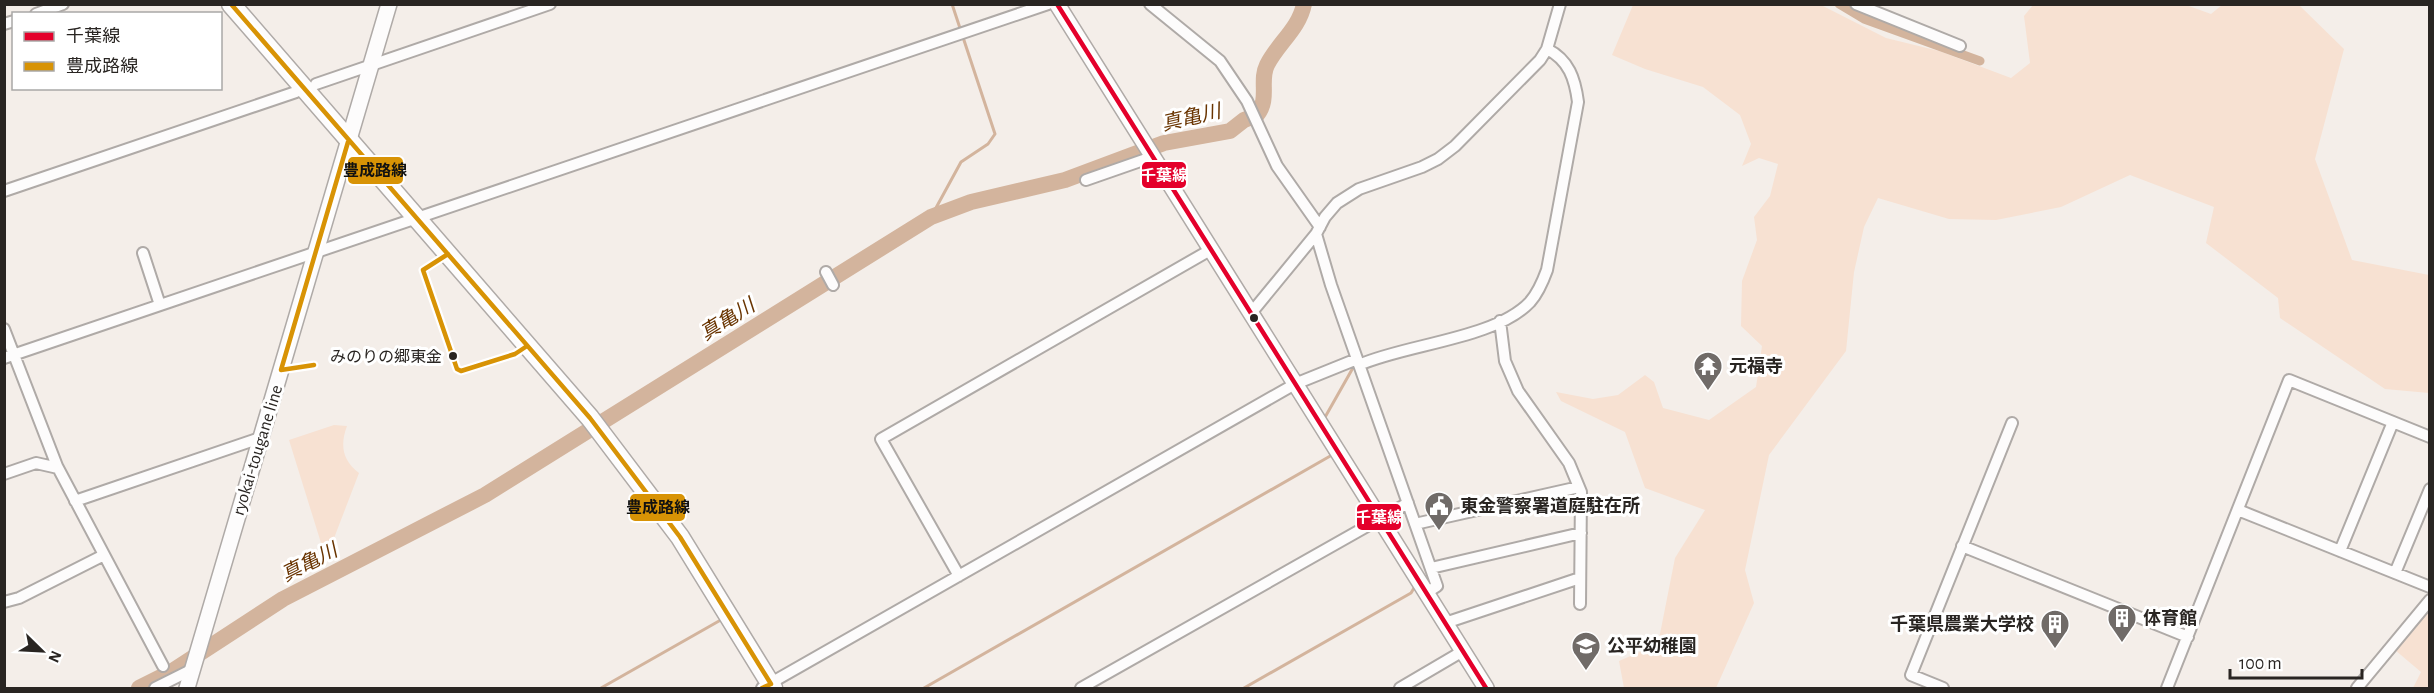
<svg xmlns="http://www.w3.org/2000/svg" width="2434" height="693" font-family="'Alegreya Sans','Noto Sans JP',sans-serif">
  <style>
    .green { fill: #f7e1d2 }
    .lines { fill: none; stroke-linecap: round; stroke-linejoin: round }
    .stream { stroke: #d3b49d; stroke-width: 3 }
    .canal { stroke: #d3b49d; stroke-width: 9 }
    .river { stroke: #d3b49d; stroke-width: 16 }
    .street-casing { stroke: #afaaa7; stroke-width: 14 }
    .secondary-casing { stroke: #afaaa7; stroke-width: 18 }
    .highway-casing { stroke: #afaaa7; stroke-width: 21 }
    .street { stroke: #fdfcfc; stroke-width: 10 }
    .secondary { stroke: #fdfcfc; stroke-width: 15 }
    .highway { stroke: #fdfcfc; stroke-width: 18 }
    .bus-1-casing { stroke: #fff; stroke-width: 9 }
    .bus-2-casing { stroke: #fff; stroke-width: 9 }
    .bus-1 { stroke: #e4002b; stroke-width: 4.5 }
    .bus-2 { stroke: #d89305; stroke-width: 4.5 }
    .bus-dot { fill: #292522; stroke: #fff; stroke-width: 2 }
    .labels { text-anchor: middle; stroke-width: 6; stroke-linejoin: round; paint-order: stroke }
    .bus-label { font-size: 16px; fill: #292522; stroke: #fff; text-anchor: end }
    .poi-label { font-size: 18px; font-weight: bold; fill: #292522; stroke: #fff; text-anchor: start }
    .street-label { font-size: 18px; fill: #292522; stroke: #fff }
    .water-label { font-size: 20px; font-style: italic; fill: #693400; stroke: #fff }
    .line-badge { stroke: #fff; stroke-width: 2 }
    .badge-label { font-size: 16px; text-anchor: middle; font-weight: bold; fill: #fff }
    .pale-badge-label { font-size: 16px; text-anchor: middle; font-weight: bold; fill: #111 }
  </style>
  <rect width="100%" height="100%" fill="#f4eee9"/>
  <path class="green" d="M 1633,5 L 1821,5 L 1886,38 L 1939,51 L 2011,78 L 2030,63 L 2024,16 L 2033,5 L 2186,5 L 2211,14 L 2222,5 L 2299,5 L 2344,49 L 2315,159 L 2352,260 L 2429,275 L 2429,393 L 2385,389 L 2280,318 L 2278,298 L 2206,243 L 2214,207 L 2130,175 L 2061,207 L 1996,220 L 1949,219 L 1878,198 L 1864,227 L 1854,272 L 1846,351 L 1769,455 L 1745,570 L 1754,603 L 1716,688 L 1624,688 L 1619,661 L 1658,644 L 1675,558 L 1705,510 L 1645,488 L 1625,432 L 1561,401 L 1556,392 L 1593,399 L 1618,395 L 1645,375 L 1654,382 L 1663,408 L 1709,420 L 1756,387 L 1762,346 L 1741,326 L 1742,281 L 1757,240 L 1754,217 L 1770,196 L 1778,164 L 1759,158 L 1742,166 L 1751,144 L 1740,115 L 1703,87 L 1645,69 L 1612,55 Z
    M 334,425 L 347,426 C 340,445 342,460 359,473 L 326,559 L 289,440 Z
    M 2423,613 L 2429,613 L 2429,688 L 2413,688 L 2421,672 L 2395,650 Z"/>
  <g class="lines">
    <path class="stream" d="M 931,217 L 961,162 L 988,144 L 995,134 L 952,4
      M 1324,419 L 1354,366
      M 601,688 L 719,621
      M 924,688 L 1332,455 L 1330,453
      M 1244,688 L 1411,593 L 1414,588"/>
    <path class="canal" d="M 1839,4 L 1864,19 L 1980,61"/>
    <path class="river" d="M 139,688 L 171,672 L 283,599 L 485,495 L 931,217 L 971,202 L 1065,180 L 1164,143 L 1230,131 L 1244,120 L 1257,115 C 1270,99 1259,81 1267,65 C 1278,43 1299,29 1304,4"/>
    <g class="street-casing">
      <path id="street" d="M 1150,4 L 1220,61 L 1247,101 L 1277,166 L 1320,227
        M 1856,4 L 1960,46
        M 36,14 L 63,4
        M 4,24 L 14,21
        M 316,84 L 550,4
        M 1086,180 L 1152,157
        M 4,191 L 296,92
        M 1316,234 L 1331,285 L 1437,586 L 1426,593
        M 143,253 L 160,305
        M 826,272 L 833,285
        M 1252,312 L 1316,234 L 1325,217 L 1337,203 L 1359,189 L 1422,167 L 1438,159 L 1455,146 L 1540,60 L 1547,49 L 1560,4
        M 1500,321 L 1505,361 L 1518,391 L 1569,463 L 1581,492 L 1580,604
        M 4,329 L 57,466 L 163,666
        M 4,358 L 1048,4
        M 1359,365 C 1406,344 1495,339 1530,302 C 1538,293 1543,281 1547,270 L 1578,102 C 1575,79 1569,60 1547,49
        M 4,474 L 36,463 L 58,468
        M 75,501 L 260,438
        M 2238,510 L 2430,587
        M 1415,524 L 1579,487
        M 1962,546 L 2188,637
        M 2340,551 L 2393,422
        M 1431,568 L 1581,533
        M 2395,573 L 2430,489
        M 959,576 L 881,439 L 1212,249
        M 4,602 L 19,598 L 104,555
        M 1445,623 L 1580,578
        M 155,688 L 193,669
        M 762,688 L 1295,384 L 1357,359
        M 1081,688 L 1408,503
        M 1400,688 L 1463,651
        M 1943,688 L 1911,675 L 2012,423
        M 2167,688 L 2289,380 L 2430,437
        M 2357,688 L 2430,600"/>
    </g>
    <g class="secondary-casing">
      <path id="secondary" d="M 1057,4 L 1486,688
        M 187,688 L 389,4"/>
    </g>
    <g class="highway-casing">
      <path id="highway" d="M 231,4 L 590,418 L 680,537 L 773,688"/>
    </g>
    <use href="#street" class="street"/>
    <use href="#secondary" class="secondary"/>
    <use href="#highway" class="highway"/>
    <g class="bus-1-casing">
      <path id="bus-1" d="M 1057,4 L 1486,688"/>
    </g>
    <g class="bus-2-casing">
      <path id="bus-2" d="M 231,4 L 590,418 L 680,537 L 771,684 L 762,688
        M 448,254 L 423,270 L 457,369 L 461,371 L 515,354 L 527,346
        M 314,365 L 281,370 L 348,142"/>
    </g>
    <use href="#bus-1" class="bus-1"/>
    <use href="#bus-2" class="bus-2"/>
  </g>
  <defs>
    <g id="temple-pin" transform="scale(1.5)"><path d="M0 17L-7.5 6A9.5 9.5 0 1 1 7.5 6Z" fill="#706b68" stroke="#fff"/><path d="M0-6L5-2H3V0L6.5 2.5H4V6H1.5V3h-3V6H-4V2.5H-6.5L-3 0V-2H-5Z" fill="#fff"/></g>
    <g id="civic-pin" transform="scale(1.5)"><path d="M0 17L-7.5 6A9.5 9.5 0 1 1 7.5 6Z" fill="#706b68" stroke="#fff"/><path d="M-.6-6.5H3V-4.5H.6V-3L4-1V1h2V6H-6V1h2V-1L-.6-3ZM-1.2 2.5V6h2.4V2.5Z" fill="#fff"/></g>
    <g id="building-pin" transform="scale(1.5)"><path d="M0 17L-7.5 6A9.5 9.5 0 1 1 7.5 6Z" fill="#706b68" stroke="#fff"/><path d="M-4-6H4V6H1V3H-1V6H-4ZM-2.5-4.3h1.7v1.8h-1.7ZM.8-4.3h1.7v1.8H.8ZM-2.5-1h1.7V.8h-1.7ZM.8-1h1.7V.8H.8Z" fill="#fff"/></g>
    <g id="school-pin" transform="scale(1.5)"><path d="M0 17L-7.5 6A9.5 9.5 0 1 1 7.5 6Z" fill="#706b68" stroke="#fff"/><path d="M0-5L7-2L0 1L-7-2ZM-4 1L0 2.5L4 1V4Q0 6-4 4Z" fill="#fff"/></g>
  </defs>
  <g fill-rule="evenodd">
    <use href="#temple-pin" x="1708" y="366"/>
    <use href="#civic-pin" x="1439" y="506"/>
    <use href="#building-pin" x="2122" y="618"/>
    <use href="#building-pin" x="2055" y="624"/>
    <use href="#school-pin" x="1586" y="646"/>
  </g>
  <g class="bus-dot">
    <circle cx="1254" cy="318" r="5"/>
    <circle cx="453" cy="356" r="5"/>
  </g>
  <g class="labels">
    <g class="bus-label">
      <text x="442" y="362">みのりの郷東金</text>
    </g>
    <g class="poi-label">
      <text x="1729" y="372">元福寺</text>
      <text x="1460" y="512">東金警察署道庭駐在所</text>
      <text x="2143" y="624">体育館</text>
      <text x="2034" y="630" text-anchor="end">千葉県農業大学校</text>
      <text x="1607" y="652">公平幼稚園</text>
    </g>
    <g class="street-label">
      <text transform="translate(257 450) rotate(-73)" y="6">ryokai-tougane line</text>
    </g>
    <g class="water-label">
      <text transform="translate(1191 117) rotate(-13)" y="7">真亀川</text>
      <text transform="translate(727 319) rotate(-32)" y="7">真亀川</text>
      <text transform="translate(309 562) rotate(-27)" y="7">真亀川</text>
    </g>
  </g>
  <g class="line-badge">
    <rect x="347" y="156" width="57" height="29" rx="6" fill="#d89305"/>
    <rect x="1141" y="161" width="46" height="28" rx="6" fill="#e4002b"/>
    <rect x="629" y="493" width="57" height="29" rx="6" fill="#d89305"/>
    <rect x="1356" y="503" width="46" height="28" rx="6" fill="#e4002b"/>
  </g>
  <g class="badge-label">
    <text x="1164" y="181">千葉線</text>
    <text x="1379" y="523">千葉線</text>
  </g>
  <g class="pale-badge-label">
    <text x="375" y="176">豊成路線</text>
    <text x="658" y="513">豊成路線</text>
  </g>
  <rect width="2434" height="693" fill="none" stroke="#292522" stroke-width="12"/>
  <rect x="12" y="12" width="210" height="78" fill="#ffffff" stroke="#a9a8a7" stroke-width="1.5"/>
  <rect x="24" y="32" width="30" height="9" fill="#e4002b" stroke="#a9a8a7" stroke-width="1.5"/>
  <text x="66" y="42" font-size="18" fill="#292522">千葉線</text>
  <rect x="24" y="62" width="30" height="9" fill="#d89305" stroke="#a9a8a7" stroke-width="1.5"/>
  <text x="66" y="72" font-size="18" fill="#292522">豊成路線</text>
  <g transform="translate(42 651) rotate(114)" stroke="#ffffff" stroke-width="4.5" paint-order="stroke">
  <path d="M0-4.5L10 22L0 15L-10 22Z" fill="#292522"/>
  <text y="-9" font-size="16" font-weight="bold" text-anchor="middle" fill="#292522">N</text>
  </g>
  <path d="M2230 669v9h132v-9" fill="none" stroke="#292522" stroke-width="3"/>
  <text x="2239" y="669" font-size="18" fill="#292522" stroke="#ffffff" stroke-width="4.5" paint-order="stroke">100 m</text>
</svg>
